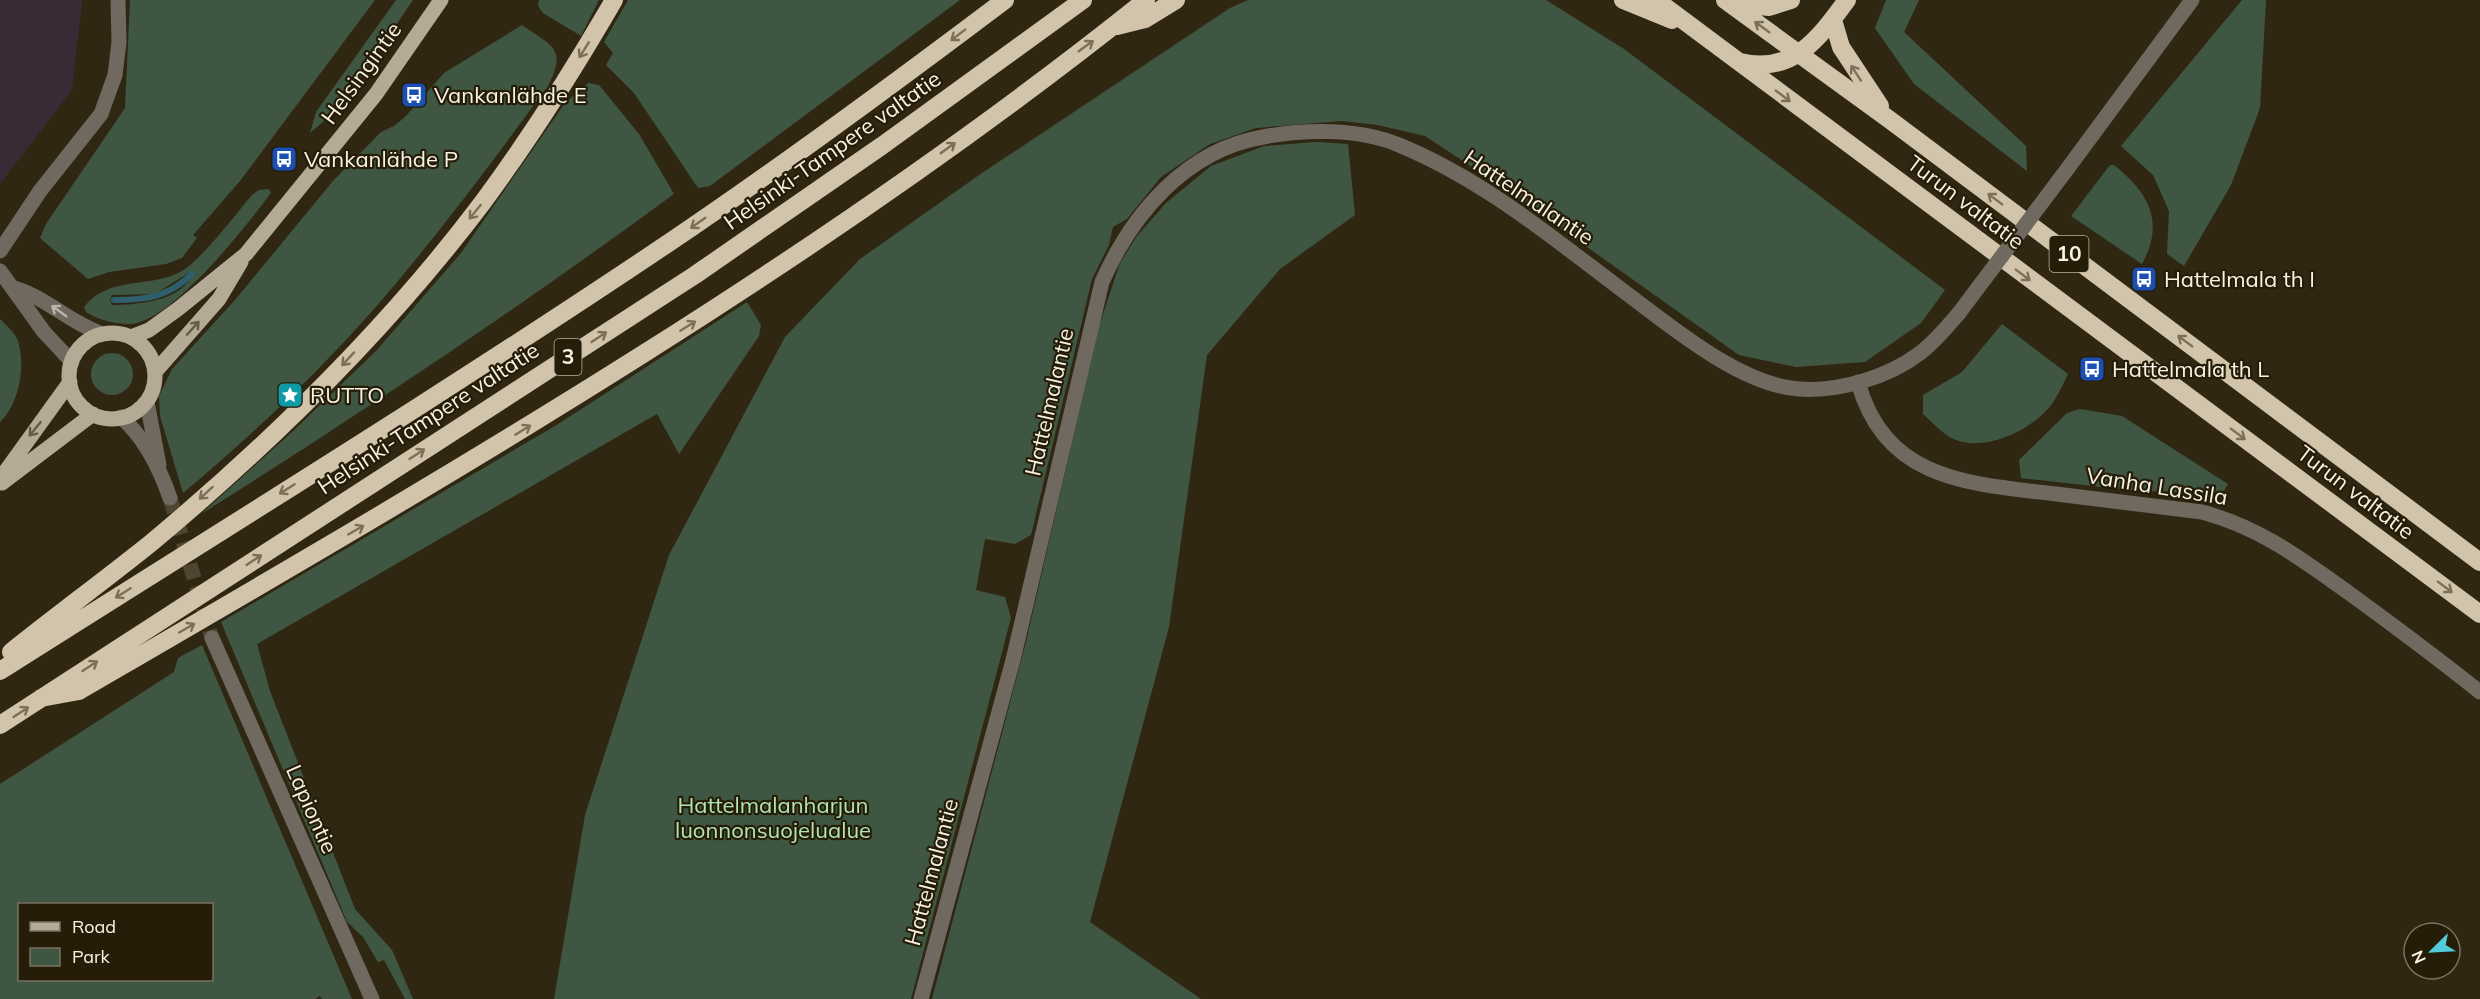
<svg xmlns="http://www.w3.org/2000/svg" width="2480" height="999" font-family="Mulish,sans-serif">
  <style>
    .commercial { fill: #392a36 }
    .green { fill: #3f5742; fill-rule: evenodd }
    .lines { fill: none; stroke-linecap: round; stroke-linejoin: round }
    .stream { stroke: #2e5f6d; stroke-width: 6 }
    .minor-tunnel { stroke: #4e4532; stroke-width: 15; stroke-dasharray: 15 8; stroke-linecap: butt }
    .minor { stroke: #6f695f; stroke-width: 15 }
    .major { stroke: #b5aa96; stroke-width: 15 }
    .highway { stroke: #d1c4ab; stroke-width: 18 }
    .minor-bridge { stroke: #6f695f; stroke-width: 15 }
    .oneway { stroke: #7c705a }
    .oneway2 { stroke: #bab4a9 }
    .oneway3 { stroke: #665c48 }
    .labels { text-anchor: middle; stroke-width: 4.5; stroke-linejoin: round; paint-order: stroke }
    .shield { fill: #261d08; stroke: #b9b2a3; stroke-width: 1.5 }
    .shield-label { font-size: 21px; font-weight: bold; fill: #f8f2e5 }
    .street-label { font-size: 22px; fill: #f8f2e5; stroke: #261d08 }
    .poi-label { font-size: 22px; fill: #f8f2e5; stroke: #261d08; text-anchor: start }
    .park-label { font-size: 22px; fill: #aee5b4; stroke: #261d08 }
  </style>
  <rect width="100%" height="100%" fill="#302712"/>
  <path class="commercial" d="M 0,0 L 82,0 L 82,3 L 72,90 L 0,184 Z"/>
  <path class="green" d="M 130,0 L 375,0 L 240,181 L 193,235 L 197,238 L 182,258 L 166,264 L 109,272 L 88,279 L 40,238 L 46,224 L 125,108 Z
    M 396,0 L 413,0 L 340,107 L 310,133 L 316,112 Z
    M 539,0 L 599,0 L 581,36 L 543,13 L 538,6 Z
    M 628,0 L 960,0 L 710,186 L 698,188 L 634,93 L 606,65 L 613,53 L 604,42 Z
    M 1248,0 L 1546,0 L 1624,49 L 1945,290 L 1921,323 L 1865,362 L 1796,367 L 1739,355 L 1504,188 L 1425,136 L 1377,125 L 1342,121 L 1256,128 L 1210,144 L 1161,177 L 1127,219 L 1113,227 L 1109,245 L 1092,279 L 1031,535 L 1015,544 L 985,539 L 976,590 L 1005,597 L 1011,618 L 911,999 L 554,999 L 585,815 L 669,555 L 785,337 L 860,259 L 982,173 L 1230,8 Z
    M 1886,0 L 1919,0 L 1904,32 L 2026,146 L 2027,171 L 1914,84 L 1875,28 Z
    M 2242,0 L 2266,0 L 2260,108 L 2231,185 L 2184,266 L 2167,254 L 2169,211 L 2153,175 L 2121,146 Z
    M 522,25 C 553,47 567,48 548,86 C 492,162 436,238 374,309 C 316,375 250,437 183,493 L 160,416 L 159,396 L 172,369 L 235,300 L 333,181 L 381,132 L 394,126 L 405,117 L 444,73 Z
    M 588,83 L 599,85 L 639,134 L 674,194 C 520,307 362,413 201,514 L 292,432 L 377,350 L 461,253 L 565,103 Z
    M 1316,142 L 1348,144 L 1355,215 L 1280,269 L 1207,355 L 1169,627 L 1090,922 L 1201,999 L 932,999 L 1026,642 L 1098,329 L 1120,263 L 1137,236 L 1166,203 L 1211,166 L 1264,146 Z
    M 2110,165 L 2114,165 C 2149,193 2165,222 2142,264 L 2071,216 Z
    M 269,189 L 271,193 C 247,225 172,322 130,324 C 115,324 98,320 86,312 L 84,307 C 109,275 150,289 182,271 C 202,259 235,215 252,195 L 259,190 ZM 190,272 L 194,272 C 183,300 143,304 118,305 L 112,305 L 110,300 L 112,295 L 155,294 Z
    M 747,302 L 761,325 L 759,336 L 679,454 L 657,414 L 257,644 L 270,691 L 355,909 L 392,950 L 413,999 L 405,999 L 384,960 L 378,962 L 363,937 L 347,922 L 221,622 L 555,426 Z
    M 0,319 C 6,325 15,333 18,341 C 26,367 19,404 0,422 Z
    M 2002,324 L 2068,374 C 2062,386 2056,401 2046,411 C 2025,433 1978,455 1948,436 C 1939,430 1931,421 1923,414 L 1923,395 L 1962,372 Z
    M91 374a21 21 0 1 1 42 0a21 21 0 1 1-42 0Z
    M 2080,409 L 2122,416 L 2228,484 L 2222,494 L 2128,490 L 2021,478 L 2019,460 L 2067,413 Z
    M 202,645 L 352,999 L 322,999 L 320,996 L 315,999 L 0,999 L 0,784 L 174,672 L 178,658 ZM 20,904 L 212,904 L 212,980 L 20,980 Z"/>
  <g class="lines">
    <path class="stream" d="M 114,300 C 147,300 168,297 192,274"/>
    <path class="minor-tunnel" d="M 170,498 L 212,638"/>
    <path class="minor" d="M 2068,168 L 2192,0
      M 0,251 L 40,191 L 101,114 L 115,75 L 119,42 L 118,0
      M 0,271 L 44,332 L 72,362
      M 14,288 C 47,298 70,323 103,334
      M 1858,382 C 1885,481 1970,484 2056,494 C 2105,500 2154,506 2202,512 C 2261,528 2300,558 2349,593 C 2393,625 2437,658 2480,692
      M 147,402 L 159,465
      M 121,417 C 145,438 160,469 170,498
      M 212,638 L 372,999
      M 921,999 L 1013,660 L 1102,282 C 1132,214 1186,150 1263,137 C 1305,129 1359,128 1399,145 C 1484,180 1554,239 1626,293 C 1672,327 1740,385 1799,389 C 1839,392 1889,377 1920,353 C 1935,342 1947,327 1959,313"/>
    <path class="major" d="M69 376a43 43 0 1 1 86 0a43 43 0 1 1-86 0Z
      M 131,337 L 149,330 L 178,309 L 246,254 L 376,94 L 441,0
      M 155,372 L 219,299 L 241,262
      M 0,479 L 70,382
      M 2,483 L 93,414"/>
    <path class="highway" d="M 1623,0 L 1672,20
      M 1656,0 L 2480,614
      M 1725,0 L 1890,120 L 2480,562
      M 1734,3 L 1769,7 L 1791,0
      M 1833,20 L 1841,47 L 1880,106
      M 1117,26 L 1145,19 L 1176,0
      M 1740,62 C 1793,75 1819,38 1847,0
      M 11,652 C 57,615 105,580 151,543 C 272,442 388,328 483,202 C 531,137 574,69 614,0
      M 0,671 C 224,529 450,390 670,242 C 784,165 895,83 1005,0
      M 41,698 L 79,691 C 445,478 814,266 1146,0
      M 0,725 L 695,275 L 883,145 L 1083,0"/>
    <path class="minor-bridge" d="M 1959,313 L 2068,168"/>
  </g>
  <defs><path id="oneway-shaft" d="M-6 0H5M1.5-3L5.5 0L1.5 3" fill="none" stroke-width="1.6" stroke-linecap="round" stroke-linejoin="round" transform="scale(1.5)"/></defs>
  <g class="oneway">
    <use href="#oneway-shaft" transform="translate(1762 27) rotate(-144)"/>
    <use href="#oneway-shaft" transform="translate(958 35) rotate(143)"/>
    <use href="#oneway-shaft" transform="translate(1086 46) rotate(-36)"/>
    <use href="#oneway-shaft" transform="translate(584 50) rotate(122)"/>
    <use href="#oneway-shaft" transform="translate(1856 73) rotate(-123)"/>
    <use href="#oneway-shaft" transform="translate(1783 96) rotate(37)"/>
    <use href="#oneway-shaft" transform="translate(948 148) rotate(-36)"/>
    <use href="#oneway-shaft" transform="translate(1995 199) rotate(-143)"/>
    <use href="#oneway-shaft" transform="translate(475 212) rotate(129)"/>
    <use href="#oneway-shaft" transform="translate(698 223) rotate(145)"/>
    <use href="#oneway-shaft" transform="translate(2023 275) rotate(37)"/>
    <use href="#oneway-shaft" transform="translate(688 326) rotate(-32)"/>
    <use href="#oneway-shaft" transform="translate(599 337) rotate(-33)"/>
    <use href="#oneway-shaft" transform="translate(2185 341) rotate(-143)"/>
    <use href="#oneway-shaft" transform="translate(348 359) rotate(133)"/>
    <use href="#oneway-shaft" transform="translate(523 430) rotate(-32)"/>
    <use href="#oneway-shaft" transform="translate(2238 434) rotate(37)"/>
    <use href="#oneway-shaft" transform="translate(417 454) rotate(-33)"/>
    <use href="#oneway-shaft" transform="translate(287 489) rotate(148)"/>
    <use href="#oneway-shaft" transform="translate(206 493) rotate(138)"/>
    <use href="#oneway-shaft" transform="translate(356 530) rotate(-30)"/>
    <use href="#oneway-shaft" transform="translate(254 560) rotate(-33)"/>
    <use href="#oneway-shaft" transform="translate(2445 587) rotate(37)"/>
    <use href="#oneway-shaft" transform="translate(123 593) rotate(148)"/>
    <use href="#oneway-shaft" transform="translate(187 628) rotate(-30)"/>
    <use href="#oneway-shaft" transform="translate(90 666) rotate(-33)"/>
    <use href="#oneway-shaft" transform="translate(21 712) rotate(-33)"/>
  </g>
  <use class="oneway2" href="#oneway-shaft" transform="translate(59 311) rotate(-144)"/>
  <g class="oneway3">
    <use href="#oneway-shaft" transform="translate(193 328) rotate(-48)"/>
    <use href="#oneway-shaft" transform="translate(35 429) rotate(129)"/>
  </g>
  <defs>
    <g id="bus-square" transform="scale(1.35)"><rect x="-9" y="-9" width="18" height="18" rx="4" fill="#1a4fb4" stroke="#261d08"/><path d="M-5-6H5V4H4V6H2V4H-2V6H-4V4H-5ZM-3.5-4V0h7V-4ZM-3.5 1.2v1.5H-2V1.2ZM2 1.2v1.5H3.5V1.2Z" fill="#fff"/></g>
    <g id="sight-square" transform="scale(1.35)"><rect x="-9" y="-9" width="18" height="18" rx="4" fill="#0f9aa8" stroke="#261d08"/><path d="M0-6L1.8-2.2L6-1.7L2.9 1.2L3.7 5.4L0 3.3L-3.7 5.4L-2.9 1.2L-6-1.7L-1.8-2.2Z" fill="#fff"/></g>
  </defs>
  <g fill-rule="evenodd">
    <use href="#bus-square" x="414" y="95"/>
    <use href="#bus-square" x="284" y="159"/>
    <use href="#bus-square" x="2144" y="279"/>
    <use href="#bus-square" x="2092" y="369"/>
    <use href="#sight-square" x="290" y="395"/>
  </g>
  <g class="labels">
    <g class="shield">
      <rect x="2049.5" y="236" width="39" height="36" rx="4.5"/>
      <rect x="554.5" y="339" width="27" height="36" rx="4.5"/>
    </g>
    <g class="shield-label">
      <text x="2069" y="261">10</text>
      <text x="568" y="364">3</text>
    </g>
    <g class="street-label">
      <text transform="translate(361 73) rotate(-54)" y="8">Helsingintie</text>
      <text transform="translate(832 150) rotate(-35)" y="8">Helsinki-Tampere valtatie</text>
      <text transform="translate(1529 197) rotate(34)" y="8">Hattelmalantie</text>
      <text transform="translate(1966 202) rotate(37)" y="8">Turun valtatie</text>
      <text transform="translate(1049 402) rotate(-77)" y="8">Hattelmalantie</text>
      <text transform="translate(428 418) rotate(-33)" y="8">Helsinki-Tampere valtatie</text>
      <text transform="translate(2157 486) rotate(9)" y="8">Vanha Lassila</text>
      <text transform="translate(2356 492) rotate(37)" y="8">Turun valtatie</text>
      <text transform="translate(312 809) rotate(66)" y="8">Lapiontie</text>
      <text transform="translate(931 872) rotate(-75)" y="8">Hattelmalantie</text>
    </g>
    <g class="poi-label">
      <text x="434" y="103">Vankanlähde E</text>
      <text x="304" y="167">Vankanlähde P</text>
      <text x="2164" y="287">Hattelmala th I</text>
      <text x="2112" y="377">Hattelmala th L</text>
      <text x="310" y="403">RUTTO</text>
    </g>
    <g class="park-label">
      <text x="773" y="813">Hattelmalanharjun<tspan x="773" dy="25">luonnonsuojelualue</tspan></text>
    </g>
  </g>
  <rect x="18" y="903" width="195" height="78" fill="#261d08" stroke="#7a7260" stroke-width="1.5"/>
  <rect x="30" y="922" width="30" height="9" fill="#b5aa96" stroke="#7a7260" stroke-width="1.5"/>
  <text x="72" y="933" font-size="18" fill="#f8f2e5">Road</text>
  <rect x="30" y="948" width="30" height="18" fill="#3f5742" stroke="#7a7260" stroke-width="1.5"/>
  <text x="72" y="963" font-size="18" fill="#f8f2e5">Park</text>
  <g transform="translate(2432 951) rotate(246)"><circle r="28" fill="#261d08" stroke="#7a7260" stroke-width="1.5"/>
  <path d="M0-4.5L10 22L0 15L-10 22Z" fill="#54cadd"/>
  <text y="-9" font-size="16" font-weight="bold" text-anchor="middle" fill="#f8f2e5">N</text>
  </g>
</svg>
